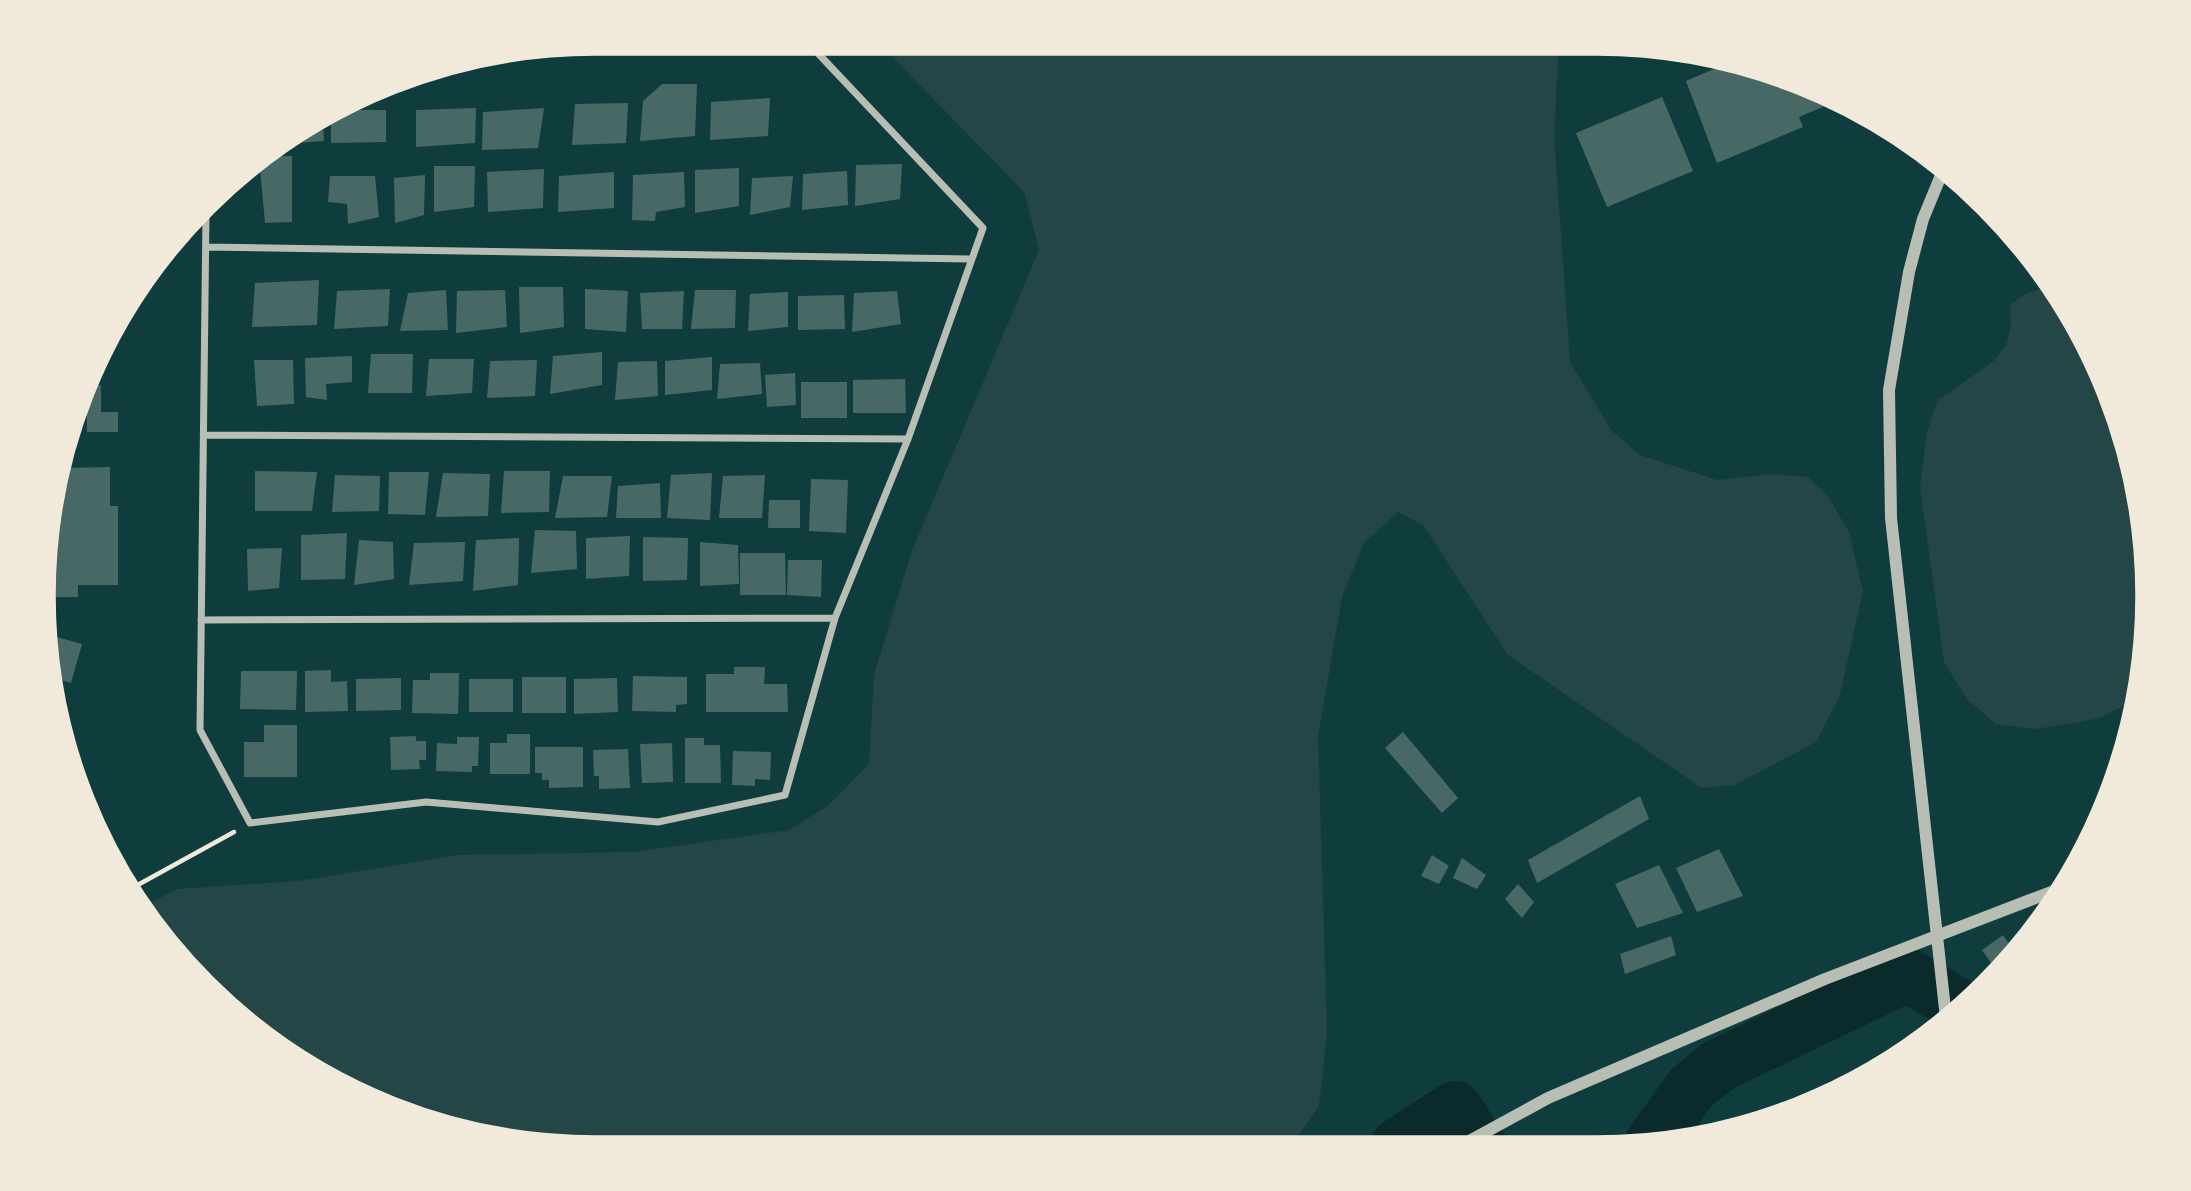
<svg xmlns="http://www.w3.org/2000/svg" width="2191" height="1191" font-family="'Public Sans',sans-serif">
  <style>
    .green { fill: #244646 }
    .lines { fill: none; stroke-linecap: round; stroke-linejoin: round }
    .river { stroke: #0a2a2b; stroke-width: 54 }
    .building { fill: #486865 }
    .path { stroke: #f1e9da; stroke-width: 4.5 }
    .minor { stroke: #b8beb3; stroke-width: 7 }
    .tertiary { stroke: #b8beb3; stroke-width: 12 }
    .rim { fill: none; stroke: #f1e9da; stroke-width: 3.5 }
  </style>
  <rect width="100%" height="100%" fill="#0f3d3e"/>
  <path class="green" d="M 878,42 L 1559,43 L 1554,136 L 1570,362 L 1612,431 L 1640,455 L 1717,480 L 1773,474 L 1808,477 L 1827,495 L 1849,532 L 1863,591 L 1840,695 L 1816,742 L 1735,785 L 1702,788 L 1508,655 L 1423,525 L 1398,512 L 1364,543 L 1342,597 L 1318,737 L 1327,1032 L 1319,1106 L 1291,1146 L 560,1148 L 452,1130 L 319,1075 L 180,961 L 146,906 L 176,889 L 298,881 L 458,855 L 633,852 L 789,830 L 829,805 L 869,764 L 874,675 L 911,553 L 1039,250 L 1024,192 Z
    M 2051,285 L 2092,350 L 2130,452 L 2148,559 L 2144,667 L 2137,698 L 2101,718 L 2036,729 L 1996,724 L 1967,699 L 1944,662 L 1920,487 L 1927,432 L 1937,401 L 1994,361 L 2006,345 L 2011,327 L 2010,305 L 2023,295 Z"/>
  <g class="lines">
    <path class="river" d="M 1651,1144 L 1692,1087 L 1720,1065 L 1907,975 L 1960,1006
      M 1398,1145 L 1455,1108 L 1479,1145"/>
  </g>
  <path class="building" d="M 1735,60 L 1739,61 L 1837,101 L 1799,117 L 1803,127 L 1717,163 L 1686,81 Z
    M 662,84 L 697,84 L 695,136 L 640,141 L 643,101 Z
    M 1662,97 L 1693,171 L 1607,207 L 1576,133 Z
    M 770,98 L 768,136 L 710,140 L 711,102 Z
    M 628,103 L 626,143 L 572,145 L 575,104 Z
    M 476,108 L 475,143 L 416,147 L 416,110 Z
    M 544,108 L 538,148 L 482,150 L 483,112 Z
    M 345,110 L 386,110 L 386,142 L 331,143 L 331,118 Z
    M 323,122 L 324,141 L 282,144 L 304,132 Z
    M 292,156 L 292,222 L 265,223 L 259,157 Z
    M 902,164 L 900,199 L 855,206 L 856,165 Z
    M 434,166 L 475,166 L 474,207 L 434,212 Z
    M 739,168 L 739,206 L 695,213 L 695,170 Z
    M 544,169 L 543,208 L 488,212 L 487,172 Z
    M 847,171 L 848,205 L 802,210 L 803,174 Z
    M 614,172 L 614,208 L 558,212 L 559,176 Z
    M 684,172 L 685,207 L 656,212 L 655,221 L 632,220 L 633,175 Z
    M 425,175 L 424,215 L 395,223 L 394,178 Z
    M 330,176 L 375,176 L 379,217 L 348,224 L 347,204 L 328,202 Z
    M 793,176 L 790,207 L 750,215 L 752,178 Z
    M 319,280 L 317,325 L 252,327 L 255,283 Z
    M 519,287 L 563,287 L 564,327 L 520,333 Z
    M 390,289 L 388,326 L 334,329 L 337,291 Z
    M 585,289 L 628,291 L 626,332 L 585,329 Z
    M 446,290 L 448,330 L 400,331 L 408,293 Z
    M 505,290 L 507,327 L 456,333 L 457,291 Z
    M 695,290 L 736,290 L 735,328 L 691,329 Z
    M 684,291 L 682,329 L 642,329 L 640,293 Z
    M 897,291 L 901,324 L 852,332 L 854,293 Z
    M 788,292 L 788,327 L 748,331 L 750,294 Z
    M 844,295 L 845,329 L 798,330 L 798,296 Z
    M 602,352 L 602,385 L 550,394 L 553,356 Z
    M 371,354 L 413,354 L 412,393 L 368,393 Z
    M 352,356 L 352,382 L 326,384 L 327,400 L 306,397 L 305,358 Z
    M 712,357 L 712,390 L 665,395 L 665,361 Z
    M 429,359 L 474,359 L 472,393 L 426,396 Z
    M 254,360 L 293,360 L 294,404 L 257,406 Z
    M 537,360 L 535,396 L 487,398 L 490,361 Z
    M 657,361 L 658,396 L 615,400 L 618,362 Z
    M 760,363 L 762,394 L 717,399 L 720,364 Z
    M 795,373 L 796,405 L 767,407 L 765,375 Z
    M 905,379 L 906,413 L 853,413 L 853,380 Z
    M 801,382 L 847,382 L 847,418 L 801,418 Z
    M 91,385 L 101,385 L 101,412 L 118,412 L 118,432 L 87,432 L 87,395 Z
    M 110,467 L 110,506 L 118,506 L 118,585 L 78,585 L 78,597 L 47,597 L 59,468 Z
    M 255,471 L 317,472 L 312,511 L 255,511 Z
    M 504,471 L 550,471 L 549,512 L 501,513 Z
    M 389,472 L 429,472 L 425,515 L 388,514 Z
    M 443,473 L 490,474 L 488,516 L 436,517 Z
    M 712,473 L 710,520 L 667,518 L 671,475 Z
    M 335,475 L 380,476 L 379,511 L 332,512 Z
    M 765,475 L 762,518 L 719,518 L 723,476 Z
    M 563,476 L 612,476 L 607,517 L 555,518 Z
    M 811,479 L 848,480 L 846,533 L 809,531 Z
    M 660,483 L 661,518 L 616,518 L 618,486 Z
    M 769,500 L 800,500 L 800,528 L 768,528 Z
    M 535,530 L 576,531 L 577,569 L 531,573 Z
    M 347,533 L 345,579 L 301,580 L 301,535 Z
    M 630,536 L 629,576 L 586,579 L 586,538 Z
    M 643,537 L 688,538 L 687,580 L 643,581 Z
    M 519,538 L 518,585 L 473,591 L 476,540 Z
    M 359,540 L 393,542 L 394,579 L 354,585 Z
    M 465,542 L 463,581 L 409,585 L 414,543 Z
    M 700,542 L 738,545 L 739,584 L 700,586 Z
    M 282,548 L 279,588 L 248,591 L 247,549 Z
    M 740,553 L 785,553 L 786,595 L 740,595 Z
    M 788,560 L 822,560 L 821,597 L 787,595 Z
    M 43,633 L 82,644 L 71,683 L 54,678 Z
    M 734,667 L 765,667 L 764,684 L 787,684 L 788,712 L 706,712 L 706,674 L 734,674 Z
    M 331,670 L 331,682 L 347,681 L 348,711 L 305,712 L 305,671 Z
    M 241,671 L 297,671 L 296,710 L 240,709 Z
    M 430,673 L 459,673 L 458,714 L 412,713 L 413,680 L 430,680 Z
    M 633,676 L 687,677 L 687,704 L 676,705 L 676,712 L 632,711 Z
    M 522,677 L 566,677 L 566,713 L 522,713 Z
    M 401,678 L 401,710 L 356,711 L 356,679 Z
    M 617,678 L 618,712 L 574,714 L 574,679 Z
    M 469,679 L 513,679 L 513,712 L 469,712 Z
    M 264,725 L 297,725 L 297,777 L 244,777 L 244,742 L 264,742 Z
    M 1403,732 L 1458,798 L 1442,813 L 1385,748 Z
    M 507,734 L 530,734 L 530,774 L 490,774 L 490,743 L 507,743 Z
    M 416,736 L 416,741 L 426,741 L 426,760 L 419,760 L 420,769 L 391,770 L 390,737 Z
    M 457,737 L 479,737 L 478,766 L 472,766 L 472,772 L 436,771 L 437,743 L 457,744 Z
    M 685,738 L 704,738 L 704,745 L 720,745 L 721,783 L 685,783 Z
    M 672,743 L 673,782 L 642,783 L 640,744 Z
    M 535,747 L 583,747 L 583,787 L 549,788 L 549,780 L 542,780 L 542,773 L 535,773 Z
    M 628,749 L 630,788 L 599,789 L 599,776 L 594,776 L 593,750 Z
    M 733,751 L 771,752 L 770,780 L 755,779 L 755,786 L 732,785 Z
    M 1640,796 L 1649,819 L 1537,883 L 1528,860 Z
    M 1719,849 L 1743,896 L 1697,912 L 1676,868 Z
    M 1432,855 L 1449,866 L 1439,884 L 1421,876 Z
    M 1462,858 L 1486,875 L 1477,889 L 1453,878 Z
    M 1659,865 L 1683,913 L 1637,928 L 1615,884 Z
    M 1518,884 L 1534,902 L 1522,918 L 1505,899 Z
    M 2003,935 L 2016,954 L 1998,973 L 1982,950 Z
    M 1671,936 L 1676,955 L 1625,974 L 1620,954 Z"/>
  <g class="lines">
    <path class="path" d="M 134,887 L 234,832"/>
    <path class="minor" d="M 206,213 L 200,730 L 250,823 L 426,802 L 658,822 L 785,795 L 835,618 L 908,439 L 983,228 L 811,46 L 569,47
      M 206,247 L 970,259
      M 205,435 L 908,439
      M 201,620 L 835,618"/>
    <path class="tertiary" d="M 567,47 L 569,46
      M 1944,168 L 1923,219 L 1909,272 L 1889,390 L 1891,518 L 1946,1018
      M 1462,1145 L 1548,1098 L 1825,979 L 2064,887"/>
  </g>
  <path d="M0 0H2191V1191H0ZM595 54H1596A541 541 0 0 1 2137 595V596A541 541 0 0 1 1596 1137H595A541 541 0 0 1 54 596V595A541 541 0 0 1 595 54Z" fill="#f1e9da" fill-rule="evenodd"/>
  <path class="rim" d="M595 54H1596A541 541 0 0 1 2137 595V596A541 541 0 0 1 1596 1137H595A541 541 0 0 1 54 596V595A541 541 0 0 1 595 54Z"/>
</svg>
